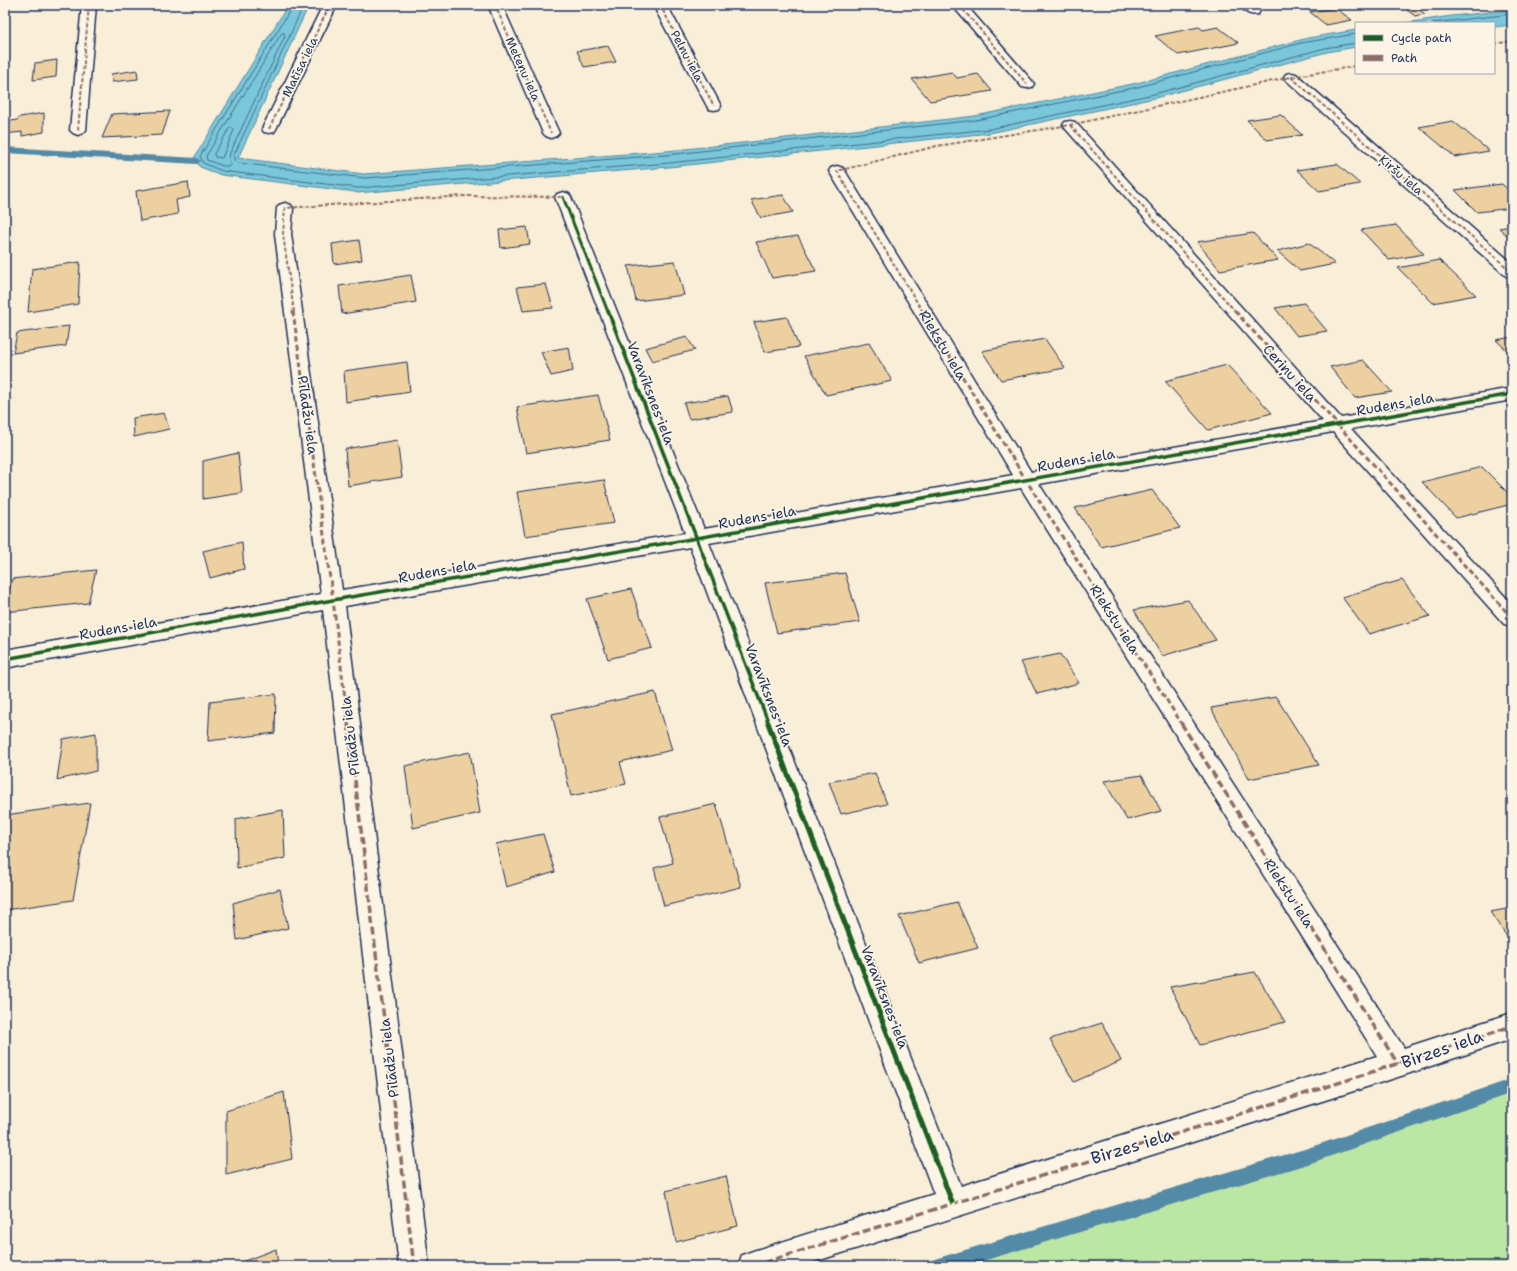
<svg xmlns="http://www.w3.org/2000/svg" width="1517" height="1271" font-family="'Shantell Sans',sans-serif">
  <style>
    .green { fill: #bce6a3; stroke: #6c8a80 }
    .water { fill: #79c7d8; stroke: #538aa7 }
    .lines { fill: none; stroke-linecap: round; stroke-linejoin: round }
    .shore { stroke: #416c8f; stroke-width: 1 }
    .stream { fill: #538aa7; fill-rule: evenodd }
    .building { fill: #edd0a0; stroke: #1b2f5e }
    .minor-casing { stroke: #1b2f5e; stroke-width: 3 }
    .minor { fill: #fcf5e5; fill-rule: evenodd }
    .quiet-far2 { stroke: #8d6e63; stroke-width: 2; stroke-dasharray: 4 2; stroke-linecap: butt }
    .quiet-far1 { stroke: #8d6e63; stroke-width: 3; stroke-dasharray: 5.5 3; stroke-linecap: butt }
    .quiet { stroke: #8d6e63; stroke-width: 3.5; stroke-dasharray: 8 3.5; stroke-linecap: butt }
    .cycleway-far2-casing { stroke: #fcf5e5; stroke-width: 4.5 }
    .cycleway-far1-casing { stroke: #fcf5e5; stroke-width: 6 }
    .cycleway-casing { stroke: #fcf5e5; stroke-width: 8 }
    .cycleway-far2 { stroke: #1b5e20; stroke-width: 3 }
    .cycleway-far1 { stroke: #1b5e20; stroke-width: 3.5 }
    .cycleway { stroke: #1b5e20; stroke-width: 5 }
    .labels { text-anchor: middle; stroke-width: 3.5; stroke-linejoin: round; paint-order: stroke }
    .far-street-label { font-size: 12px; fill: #1b2f5e; stroke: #fcf5e5 }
    .street-label { font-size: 14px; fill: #1b2f5e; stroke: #fcf5e5 }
    .near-street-label { font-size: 17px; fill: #1b2f5e; stroke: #fcf5e5 }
  </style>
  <rect width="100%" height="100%" fill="#f9eed7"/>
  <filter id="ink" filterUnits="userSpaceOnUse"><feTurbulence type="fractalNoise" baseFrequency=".025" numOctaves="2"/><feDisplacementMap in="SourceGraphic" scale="8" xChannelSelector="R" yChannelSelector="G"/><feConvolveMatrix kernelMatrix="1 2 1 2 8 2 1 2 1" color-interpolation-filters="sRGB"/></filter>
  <g filter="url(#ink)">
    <path class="green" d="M 1512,1086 L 1512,1266 L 938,1266 L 1308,1156 Z"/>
    <path class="water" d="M 288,5 L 309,5 L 238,158 L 364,174 L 666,151 L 751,142 L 975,116 L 1137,83 L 1308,38 L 1356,30 L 1356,47 L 1327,52 L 1155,98 L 990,133 L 669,167 L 357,193 L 355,192 L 221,175 L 200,167 L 194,158 Z
      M 1512,10 L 1512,25 L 1494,27 L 1494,23 L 1405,23 L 1451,16 Z"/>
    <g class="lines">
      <path class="shore" d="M 291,5 L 291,9 L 200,156 L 203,163 L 222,171 L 358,188 L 669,163 L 990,129 L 1154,94 L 1325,48 L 1356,43
        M 304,5 L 234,155 L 234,160 L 238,163 L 365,178 L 666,155 L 976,120 L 1138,87 L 1301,43 L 1356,34
        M 1432,23 L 1512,14
        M 284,33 L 285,36 L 230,153 L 229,158 L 231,166 L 223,166 L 207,160 L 206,156 L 281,34 Z
        M 230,128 L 233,128 L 234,130 L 222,158 L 215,157 L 214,154 Z"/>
      <path class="stream" d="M 5,147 L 197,158 L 201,161 L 197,164 L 5,153 Z
        M 1512,1079 L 1512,1093 L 1308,1164 L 966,1266 L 930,1266 L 932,1260 L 938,1258 L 1308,1148 Z"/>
    </g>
    <path class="building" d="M 1413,5 L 1425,14 L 1415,16 L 1403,7 Z
      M 1335,8 L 1352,20 L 1326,25 L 1310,12 Z
      M 1199,27 L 1203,30 L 1218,27 L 1239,43 L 1178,55 L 1155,36 Z
      M 608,46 L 616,62 L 584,67 L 577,51 Z
      M 57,60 L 56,77 L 33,80 L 35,63 Z
      M 137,70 L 138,79 L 112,82 L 111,74 Z
      M 952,72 L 957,78 L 978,74 L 992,91 L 930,101 L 912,79 Z
      M 170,111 L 162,135 L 102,138 L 112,114 Z
      M 44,113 L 44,132 L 22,136 L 22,132 L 5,134 L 5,122 L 17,120 L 20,117 Z
      M 1281,115 L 1302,135 L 1267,140 L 1247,120 Z
      M 1453,121 L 1489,151 L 1455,157 L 1419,127 Z
      M 1337,164 L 1360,184 L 1319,191 L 1297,170 Z
      M 188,182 L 190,197 L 176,200 L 178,214 L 140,221 L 136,191 Z
      M 1502,184 L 1512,194 L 1512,208 L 1477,212 L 1455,190 Z
      M 783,195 L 793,212 L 761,218 L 751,200 Z
      M 1396,225 L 1424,254 L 1389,260 L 1361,230 Z
      M 1512,226 L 1512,240 L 1499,228 Z
      M 527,227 L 530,244 L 501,248 L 499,230 Z
      M 1253,233 L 1278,260 L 1220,270 L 1197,242 Z
      M 798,236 L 816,271 L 772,278 L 756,242 Z
      M 359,240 L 362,260 L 334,264 L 332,244 Z
      M 1309,243 L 1335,264 L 1300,271 L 1277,251 Z
      M 1439,260 L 1476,295 L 1433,303 L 1398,268 Z
      M 675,261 L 684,295 L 636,301 L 628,266 Z
      M 80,262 L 78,304 L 28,312 L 32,269 Z
      M 411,275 L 416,302 L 342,314 L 339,286 Z
      M 546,284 L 553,308 L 523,311 L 517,287 Z
      M 1304,303 L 1327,331 L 1297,336 L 1275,308 Z
      M 787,317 L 799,347 L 765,352 L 754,322 Z
      M 69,326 L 66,346 L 13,353 L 17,333 Z
      M 687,337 L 695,350 L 652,361 L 645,348 Z
      M 1512,337 L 1512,355 L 1496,340 Z
      M 1045,339 L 1065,368 L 1001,380 L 982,351 Z
      M 869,343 L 892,381 L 826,395 L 804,356 Z
      M 569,347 L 573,371 L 551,376 L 541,352 Z
      M 1363,360 L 1392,392 L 1355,398 L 1330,367 Z
      M 407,362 L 410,392 L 346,402 L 344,371 Z
      M 1227,365 L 1272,413 L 1208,430 L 1165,381 Z
      M 598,395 L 610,440 L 526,453 L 517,407 Z
      M 728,396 L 733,412 L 689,419 L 684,403 Z
      M 164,413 L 169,429 L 134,437 L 133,418 Z
      M 397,440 L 402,477 L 348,486 L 345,449 Z
      M 238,453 L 242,493 L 203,499 L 203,461 Z
      M 1482,467 L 1512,497 L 1512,504 L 1456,518 L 1422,482 Z
      M 604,480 L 614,523 L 525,536 L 517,492 Z
      M 1152,490 L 1180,528 L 1101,547 L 1075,508 Z
      M 242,542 L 244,569 L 210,578 L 203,551 Z
      M 96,570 L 88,603 L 5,612 L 5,604 L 12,579 Z
      M 845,573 L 860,622 L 777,633 L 765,583 Z
      M 1402,580 L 1430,616 L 1369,634 L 1342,597 Z
      M 631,589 L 652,648 L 608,659 L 587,599 Z
      M 1188,600 L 1216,640 L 1162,656 L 1134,610 Z
      M 1060,654 L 1079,683 L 1037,694 L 1021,662 Z
      M 655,692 L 672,750 L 620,762 L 626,784 L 571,796 L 552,714 Z
      M 276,694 L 275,733 L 208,741 L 210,702 Z
      M 1276,697 L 1319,765 L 1249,779 L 1211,708 Z
      M 96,733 L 96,771 L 57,780 L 63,739 Z
      M 470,752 L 480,813 L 413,828 L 405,766 Z
      M 875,773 L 887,804 L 841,814 L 829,782 Z
      M 1142,775 L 1161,811 L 1127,820 L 1104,781 Z
      M 90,803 L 73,900 L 5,910 L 5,815 Z
      M 716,804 L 741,887 L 664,906 L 654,868 L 673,863 L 660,817 Z
      M 283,810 L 285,858 L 237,868 L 236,819 Z
      M 543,834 L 555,872 L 506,887 L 496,844 Z
      M 280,889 L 288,928 L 237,940 L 233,903 Z
      M 957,902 L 978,948 L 919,963 L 899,916 Z
      M 1512,908 L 1512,944 L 1490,912 Z
      M 1255,972 L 1285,1022 L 1200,1045 L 1170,987 Z
      M 1102,1023 L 1121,1061 L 1074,1082 L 1050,1039 Z
      M 284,1092 L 292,1159 L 226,1175 L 226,1111 Z
      M 726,1176 L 738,1226 L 676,1242 L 666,1191 Z
      M 276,1249 L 278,1266 L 231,1266 Z"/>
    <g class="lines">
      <g class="minor-casing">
        <path id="minor" d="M 82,5 L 96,5 L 86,130 L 83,133 L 78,135 L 73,133 L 70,130 Z
          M 323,5 L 337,5 L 276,129 L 274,132 L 269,133 L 264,132 L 262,129 Z
          M 488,5 L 502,5 L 559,133 L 556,136 L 551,138 L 546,136 L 543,133 Z
          M 653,5 L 667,5 L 721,106 L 719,109 L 714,110 L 709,109 L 707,106 Z
          M 952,5 L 966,5 L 1032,81 L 1034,84 L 1032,87 L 1027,88 L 1022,87 Z
          M 1240,5 L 1255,5 L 1260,11 L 1258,14 C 1249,16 1245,12 1240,5 Z
          M 1291,73 L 1296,74 L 1512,263 L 1512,277 L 1506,276 L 1286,80 L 1284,77 L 1286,74 Z
          M 1070,121 L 1075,122 L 1341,418 L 1512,388 L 1512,400 L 1351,429 L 1512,604 L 1512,626 L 1504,624 L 1333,432 L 1039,484 L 1404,1048 L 1512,1013 L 1512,1039 L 1398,1077 L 801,1266 L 738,1266 L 742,1255 L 753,1251 L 934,1194 L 690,547 L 345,606 L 429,1266 L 399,1266 L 323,610 L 5,668 L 5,650 L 321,594 L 275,234 L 277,208 L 279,205 L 285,203 L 291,205 L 293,208 L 291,234 L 342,590 L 685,533 L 555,197 L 557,194 L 563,192 L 569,194 L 571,197 L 704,529 L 1013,475 L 829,171 L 831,168 L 837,166 L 843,168 L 845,171 L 1031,472 L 1323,421 L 1065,128 L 1063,125 L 1065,122 ZM 1021,488 L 1377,1056 L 961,1186 L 709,543 Z"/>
      </g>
      <use href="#minor" class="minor"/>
      <path class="quiet-far2" d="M 495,5 L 551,133
        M 660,5 L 714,106
        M 959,5 L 1027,84
        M 1247,5 L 1253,11
        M 1494,44 L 1512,41
        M 1291,77 L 1512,272
        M 1070,125 L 1236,312
        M 269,129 L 330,5
        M 78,130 L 89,5
        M 294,312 L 283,234 L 285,208 L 464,196 L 563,197 L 564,200
        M 923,312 L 837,171 L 937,146 L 1070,125 L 1291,77 L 1356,66"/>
      <path class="quiet-far1" d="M 293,311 L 333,600 L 348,724
        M 922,311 L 1026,480 L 1182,724
        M 1235,311 L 1512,618"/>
      <path class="quiet" d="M 348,723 L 414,1266
        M 1181,723 L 1398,1064
        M 753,1266 L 1323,1088 L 1512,1026"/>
      <g class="cycleway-far2-casing">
        <path id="cycleway-far2" d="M 563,197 L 608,312"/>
      </g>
      <g class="cycleway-far1-casing">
        <path id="cycleway-far1" d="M 608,311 L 769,724
          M 5,659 L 333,600 L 697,538 L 1512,394"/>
      </g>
      <g class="cycleway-casing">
        <path id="cycleway" d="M 768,723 L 952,1202"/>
      </g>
      <use href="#cycleway-far2" class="cycleway-far2"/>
      <use href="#cycleway-far1" class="cycleway-far1"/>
      <use href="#cycleway" class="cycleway"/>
    </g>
  </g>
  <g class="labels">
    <g class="far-street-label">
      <text transform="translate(687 56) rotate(62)" y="4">Pelnu iela</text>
      <text transform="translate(300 67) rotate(-64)" y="4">Matīsa iela</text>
      <text transform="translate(523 69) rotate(66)" y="4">Meteņu iela</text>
      <text transform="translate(1401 175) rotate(41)" y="4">Ķiršu iela</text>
    </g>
    <g class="street-label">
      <text transform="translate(943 345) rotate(59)" y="5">Riekstu iela</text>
      <text transform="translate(1290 373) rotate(48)" y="5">Ceriņu iela</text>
      <text transform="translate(651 393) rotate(69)" y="5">Varavīksnes iela</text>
      <text transform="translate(1395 404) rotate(-10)" y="5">Rudens iela</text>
      <text transform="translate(308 415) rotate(82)" y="5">Pīlādžu iela</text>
      <text transform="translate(1076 460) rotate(-10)" y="5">Rudens iela</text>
      <text transform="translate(757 517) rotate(-10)" y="5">Rudens iela</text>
      <text transform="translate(437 571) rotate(-10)" y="5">Rudens iela</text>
      <text transform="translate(1115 619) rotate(57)" y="5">Riekstu iela</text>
      <text transform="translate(118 628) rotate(-10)" y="5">Rudens iela</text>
      <text transform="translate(769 695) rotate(69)" y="5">Varavīksnes iela</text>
      <text transform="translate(350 736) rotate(-97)" y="5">Pīlādžu iela</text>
      <text transform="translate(1289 893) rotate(57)" y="5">Riekstu iela</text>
      <text transform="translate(885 997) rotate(69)" y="5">Varavīksnes iela</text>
      <text transform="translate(389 1058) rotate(-97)" y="5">Pīlādžu iela</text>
    </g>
    <g class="near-street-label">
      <text transform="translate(1442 1049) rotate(-19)" y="6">Birzes iela</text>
      <text transform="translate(1132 1146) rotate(-17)" y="6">Birzes iela</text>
    </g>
  </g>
  <rect width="1517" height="1271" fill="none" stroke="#fcf5e5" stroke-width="20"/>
  <rect x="10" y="10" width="1497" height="1251" fill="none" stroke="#1b2f5e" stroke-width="1.5" filter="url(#ink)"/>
  <rect x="1355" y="22" width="140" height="52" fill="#fcf5e5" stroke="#a2a6af"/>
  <rect x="1363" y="35" width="20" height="6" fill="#1b5e20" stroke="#a2a6af"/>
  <text x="1391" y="42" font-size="12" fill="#1b2f5e">Cycle path</text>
  <rect x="1363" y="55" width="20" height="6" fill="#8d6e63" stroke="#a2a6af"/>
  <text x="1391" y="62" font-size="12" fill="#1b2f5e">Path</text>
</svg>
